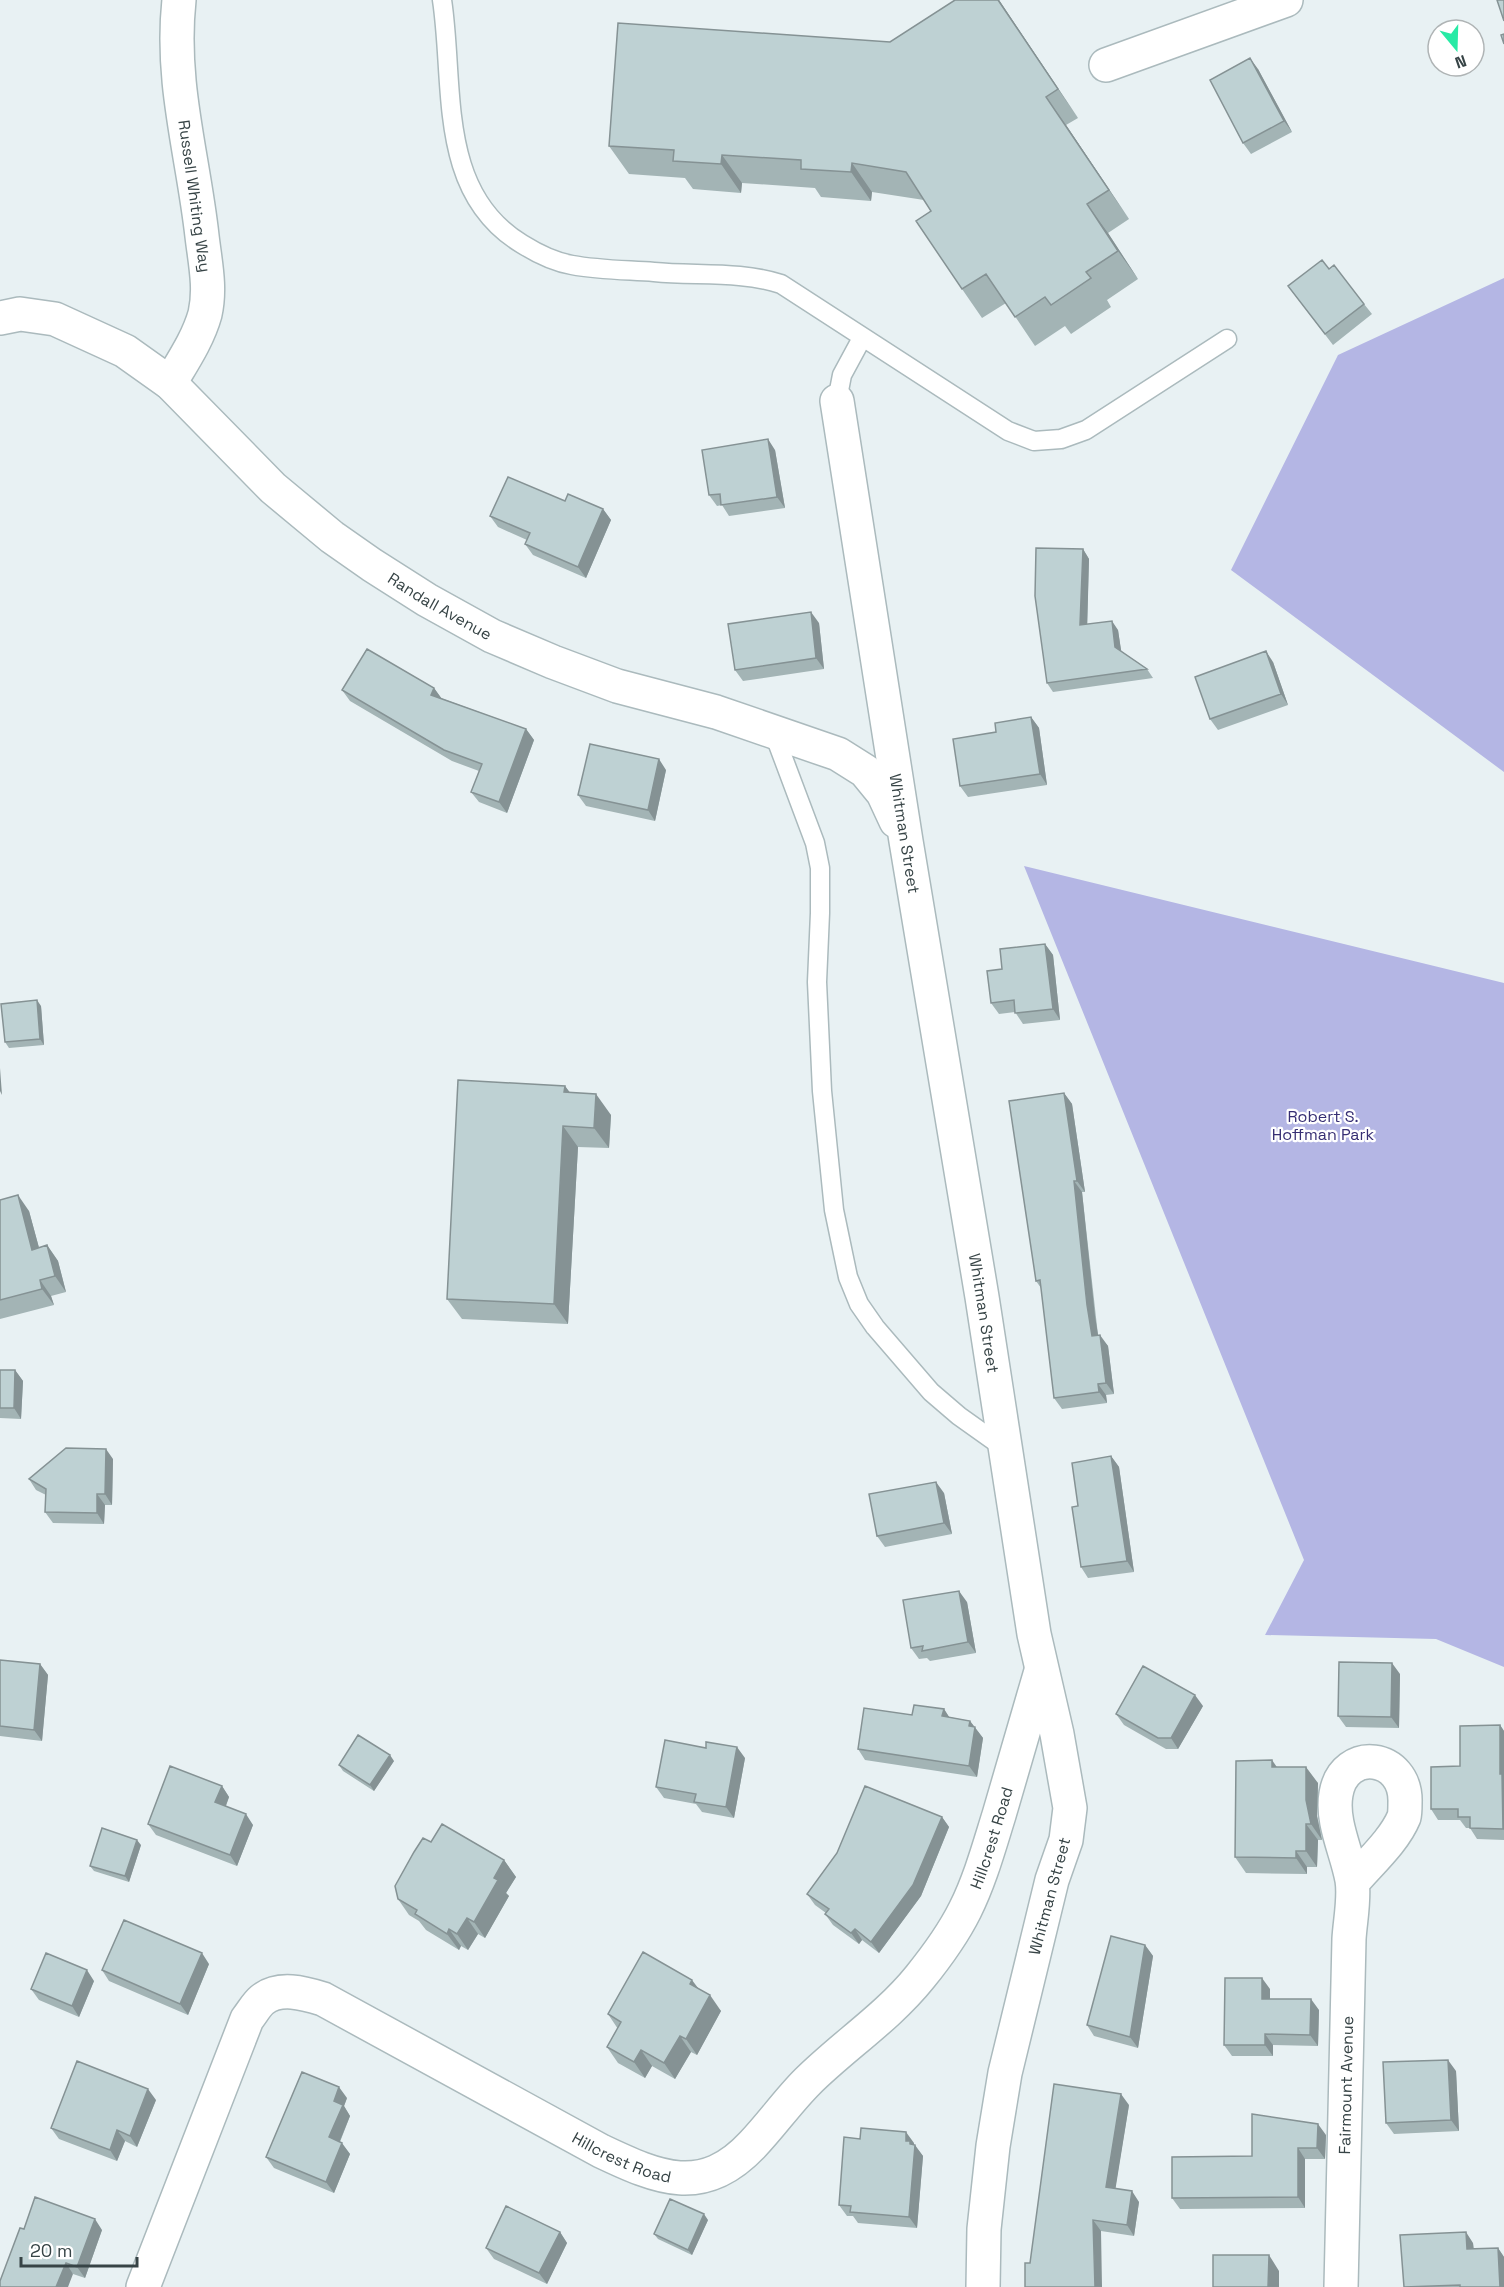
<svg xmlns="http://www.w3.org/2000/svg" width="1504" height="2287" font-family="'Space Grotesk',sans-serif">
  <style>
    .green { fill: #b4b6e4 }
    .lines { fill: none; stroke-linecap: round; stroke-linejoin: round }
    .lane-casing { stroke: #abbabd; stroke-width: 21 }
    .street-casing { stroke: #abbabd; stroke-width: 36 }
    .lane { stroke: #fff; stroke-width: 18 }
    .street { stroke: #fff; stroke-width: 33 }
    .wall { fill: #a3b4b5 }
    .shaded-wall { fill: #859294 }
    .building { fill: #bed1d3; stroke: #859294; stroke-width: 1.5 }
    .labels { text-anchor: middle; stroke-width: 4.5; stroke-linejoin: round; paint-order: stroke }
    .street-label { font-size: 16px; fill: #374446; stroke: #fff }
    .park-label { font-size: 16px; fill: #362e73; stroke: #fff }
  </style>
  <rect width="100%" height="100%" fill="#e8f1f3"/>
  <path class="green" d="M 1504,278 L 1504,772 L 1231,570 L 1338,355 Z
    M 1024,866 L 1504,983 L 1504,1667 L 1436,1639 L 1265,1635 L 1304,1560 Z"/>
  <g class="lines">
    <g class="lane-casing">
      <path id="lane" d="M 442,0 C 455,85 436,192 522,244 C 538,254 554,262 572,265 C 599,270 627,270 654,272 C 696,276 741,271 781,284 L 1008,431 L 1034,441 L 1061,439 L 1086,430 L 1227,339
        M 837,401 L 842,375 L 862,338
        M 773,731 L 815,843 L 820,868 L 820,913 L 817,982 L 822,1091 L 834,1210 L 848,1277 L 859,1304 L 875,1327 L 931,1392 L 959,1416 L 1004,1448"/>
    </g>
    <g class="street-casing">
      <g id="street">
        <path d="M 1106,65 L 1286,0"/>
        <path id="s1" d="M 0,318 L 20,314 L 55,319 L 125,351 L 170,383 L 273,488 L 332,537 L 372,565 L 427,600 L 492,636 L 553,662 L 617,686 L 716,712 L 838,754 L 865,771 L 883,793 L 896,821"/>
        <path d="M 170,383 C 183,361 198,339 205,314 C 211,288 205,262 202,236 C 193,155 170,83 179,0"/>
        <path id="s2" d="M 837,401 L 906,841 L 982,1297 L 1034,1634 L 1057,1734 L 1070,1808 L 1066,1840 L 1052,1880 L 1005,2073 L 993,2146 L 984,2229 L 983,2287"/>
        <path id="s3" d="M 143,2287 L 247,2019 C 252,2013 256,2005 262,2000 C 279,1986 304,1993 323,1999 L 601,2151 C 658,2178 703,2198 753,2144 C 772,2124 788,2101 807,2082 C 843,2046 887,2018 920,1977 C 937,1956 953,1934 965,1910 C 980,1880 989,1847 999,1815 C 1013,1767 1027,1719 1041,1671"/>
        <path id="s4" d="M 1341,2287 L 1349,1939 C 1350,1921 1355,1898 1352,1880 C 1347,1852 1331,1822 1336,1794 C 1344,1746 1407,1754 1405,1803 C 1405,1808 1405,1813 1404,1817 C 1394,1841 1370,1862 1353,1882"/>
      </g>
    </g>
    <use href="#lane" class="lane"/>
    <use href="#street" class="street"/>
  </g>
  <path class="wall" d="M 955,0 L 999,0 L 1078,118 L 1066,125 L 1129,219 L 1108,233 L 1138,279 L 1107,300 L 1111,307 L 1071,334 L 1065,326 L 1035,346 L 1006,303 L 982,318 L 962,289 L 931,211 L 924,200 L 872,192 L 871,201 L 821,197 L 815,188 L 742,183 L 741,193 L 693,189 L 685,178 L 629,174 L 609,146 L 890,42 Z
    M 1258,69 L 1292,132 L 1251,154 L 1243,143 Z
    M 1329,269 L 1364,304 L 1372,314 L 1333,345 L 1288,286 Z
    M 775,450 L 785,508 L 729,516 L 722,505 L 717,506 L 709,495 Z
    M 565,501 L 603,509 L 611,520 L 586,578 L 533,555 L 525,544 L 527,540 L 498,527 L 490,516 Z
    M 1083,549 L 1089,559 L 1087,624 L 1118,630 L 1121,651 L 1147,669 L 1153,678 L 1053,692 L 1047,683 Z
    M 819,623 L 824,669 L 743,681 L 735,670 Z
    M 1273,662 L 1288,705 L 1218,730 L 1210,719 Z
    M 434,688 L 441,698 L 526,729 L 534,740 L 507,813 L 479,802 L 471,792 L 479,771 L 452,761 L 350,701 L 342,690 Z
    M 1031,717 L 1039,728 L 1047,785 L 968,797 L 960,786 L 996,732 Z
    M 666,770 L 655,821 L 586,806 L 578,795 Z
    M 1045,944 L 1053,955 L 1060,1020 L 1023,1024 L 1015,1012 L 999,1014 L 991,1003 L 1002,969 Z
    M 41,1006 L 44,1045 L 9,1048 L 5,1042 Z
    M 565,1086 L 570,1093 L 611,1115 L 609,1148 L 578,1147 L 568,1324 L 462,1319 L 447,1299 Z
    M 1064,1093 L 1072,1104 L 1085,1192 L 1082,1192 L 1098,1335 L 1108,1346 L 1114,1394 L 1106,1395 L 1107,1403 L 1062,1409 L 1054,1398 L 1041,1288 L 1036,1281 Z
    M 0,1200 L 29,1211 L 39,1248 L 47,1245 L 58,1261 L 66,1292 L 51,1296 L 54,1305 L 0,1319 Z
    M 0,1370 L 15,1370 L 23,1381 L 21,1419 L 0,1418 Z
    M 1111,1456 L 1119,1467 L 1134,1572 L 1088,1578 L 1081,1567 L 1078,1506 Z
    M 113,1459 L 112,1505 L 105,1505 L 104,1524 L 53,1523 L 45,1512 L 46,1495 L 36,1490 L 29,1479 Z
    M 944,1493 L 952,1534 L 885,1547 L 877,1536 Z
    M 967,1602 L 976,1653 L 930,1661 L 927,1658 L 919,1659 L 911,1648 Z
    M 0,1660 L 40,1664 L 48,1675 L 42,1741 L 0,1736 Z
    M 1400,1674 L 1399,1728 L 1346,1727 L 1338,1716 Z
    M 1203,1706 L 1178,1749 L 1166,1749 L 1124,1725 L 1116,1714 Z
    M 944,1709 L 949,1717 L 970,1721 L 983,1738 L 977,1777 L 865,1760 L 858,1749 L 912,1715 Z
    M 1500,1725 L 1504,1731 L 1504,1840 L 1477,1839 L 1470,1828 L 1466,1828 L 1460,1820 L 1438,1820 L 1431,1809 L 1460,1766 Z
    M 745,1758 L 734,1818 L 702,1812 L 696,1804 L 664,1798 L 656,1787 Z
    M 394,1761 L 374,1791 L 343,1771 L 339,1765 Z
    M 1277,1767 L 1318,1783 L 1317,1816 L 1322,1840 L 1318,1840 L 1317,1867 L 1307,1867 L 1307,1874 L 1246,1873 L 1235,1857 Z
    M 222,1786 L 229,1797 L 226,1806 L 253,1825 L 237,1866 L 156,1835 L 148,1824 Z
    M 942,1817 L 949,1827 L 921,1896 L 879,1953 L 862,1940 L 859,1944 L 833,1925 L 825,1914 L 826,1913 L 815,1905 L 807,1894 Z
    M 431,1842 L 504,1860 L 516,1877 L 506,1893 L 509,1896 L 485,1938 L 478,1934 L 468,1950 L 461,1946 L 459,1950 L 426,1930 L 419,1921 L 409,1915 L 398,1899 Z
    M 141,1845 L 129,1882 L 94,1871 L 90,1866 Z
    M 1145,1945 L 1153,1956 L 1138,2048 L 1094,2036 L 1087,2025 Z
    M 209,1964 L 188,2015 L 109,1981 L 102,1970 Z
    M 94,1981 L 79,2017 L 39,2000 L 31,1989 Z
    M 699,1989 L 721,2011 L 697,2055 L 691,2052 L 675,2079 L 652,2066 L 645,2078 L 618,2063 L 607,2047 L 618,2029 L 608,2014 Z
    M 1270,1989 L 1270,1999 L 1319,2010 L 1318,2046 L 1273,2045 L 1273,2056 L 1232,2056 L 1224,2045 Z
    M 1456,2071 L 1459,2131 L 1394,2134 L 1386,2123 Z
    M 347,2098 L 344,2106 L 350,2116 L 340,2142 L 350,2154 L 334,2193 L 274,2168 L 266,2157 Z
    M 156,2100 L 137,2147 L 125,2141 L 117,2161 L 59,2139 L 51,2128 Z
    M 1129,2105 L 1115,2189 L 1139,2202 L 1134,2236 L 1101,2231 L 1030,2263 Z
    M 1326,2135 L 1325,2159 L 1305,2159 L 1305,2208 L 1180,2209 L 1172,2198 L 1252,2156 Z
    M 860,2139 L 914,2143 L 914,2145 L 923,2156 L 917,2228 L 858,2223 L 853,2216 L 847,2216 L 839,2205 Z
    M 708,2220 L 692,2255 L 658,2239 L 654,2234 Z
    M 24,2229 L 102,2230 L 85,2278 L 73,2274 Z
    M 560,2232 L 567,2243 L 547,2284 L 494,2259 L 486,2248 Z
    M 1473,2243 L 1474,2249 L 1498,2248 L 1504,2257 L 1504,2287 L 1404,2287 Z"/>
  <path class="shaded-wall" d="M 998,0 L 999,0 L 1078,118 L 1058,89 Z
    M 1250,58 L 1258,69 L 1292,132 L 1284,121 Z
    M 1046,97 L 1066,125 L 1129,219 L 1109,190 Z
    M 722,155 L 742,183 L 741,193 L 721,164 Z
    M 852,163 L 872,192 L 871,201 L 851,172 Z
    M 1087,204 L 1108,233 L 1138,279 L 1118,251 Z
    M 768,439 L 775,450 L 785,508 L 777,497 Z
    M 603,509 L 611,520 L 586,578 L 578,567 Z
    M 1083,549 L 1089,559 L 1087,634 L 1080,625 Z
    M 811,612 L 819,623 L 824,669 L 816,658 Z
    M 1112,621 L 1118,630 L 1122,656 L 1115,647 Z
    M 1266,651 L 1273,662 L 1288,705 L 1281,694 Z
    M 434,688 L 442,699 L 431,695 Z
    M 1031,717 L 1039,728 L 1047,785 L 1040,774 Z
    M 526,729 L 534,740 L 507,813 L 499,802 Z
    M 659,759 L 666,770 L 655,821 L 648,810 Z
    M 1045,944 L 1053,955 L 1060,1020 L 1053,1009 Z
    M 37,1000 L 41,1006 L 44,1045 L 40,1039 Z
    M 0,1068 L 2,1095 L 0,1091 Z
    M 565,1086 L 580,1106 L 564,1092 Z
    M 1064,1093 L 1072,1104 L 1085,1192 L 1077,1181 Z
    M 596,1094 L 611,1115 L 609,1148 L 594,1128 Z
    M 563,1126 L 578,1147 L 568,1324 L 554,1304 Z
    M 1074,1181 L 1082,1192 L 1095,1316 L 1100,1347 L 1092,1336 L 1087,1305 Z
    M 18,1195 L 29,1211 L 44,1266 L 32,1250 Z
    M 47,1245 L 58,1261 L 66,1292 L 55,1276 Z
    M 40,1280 L 51,1296 L 54,1305 L 42,1289 Z
    M 1100,1335 L 1108,1346 L 1114,1394 L 1106,1383 Z
    M 15,1370 L 23,1381 L 21,1419 L 14,1408 Z
    M 1098,1384 L 1106,1395 L 1107,1403 L 1099,1392 Z
    M 106,1449 L 113,1459 L 112,1505 L 105,1494 Z
    M 1111,1456 L 1119,1467 L 1134,1572 L 1127,1561 Z
    M 936,1482 L 944,1493 L 952,1534 L 944,1523 Z
    M 97,1494 L 105,1505 L 104,1524 L 97,1513 Z
    M 959,1591 L 967,1602 L 976,1653 L 968,1642 Z
    M 1392,1663 L 1400,1674 L 1399,1728 L 1391,1717 Z
    M 40,1664 L 48,1675 L 42,1741 L 34,1730 Z
    M 1195,1695 L 1203,1706 L 1178,1749 L 1171,1738 Z
    M 944,1709 L 951,1720 L 942,1716 Z
    M 970,1721 L 983,1738 L 977,1777 L 969,1766 L 969,1726 Z
    M 1500,1725 L 1504,1731 L 1504,1830 L 1503,1829 L 1500,1774 Z
    M 737,1747 L 745,1758 L 734,1818 L 726,1807 Z
    M 390,1755 L 394,1761 L 374,1791 L 370,1785 Z
    M 1272,1760 L 1283,1776 L 1272,1767 Z
    M 1306,1767 L 1318,1783 L 1317,1816 L 1322,1840 L 1311,1824 L 1306,1800 Z
    M 222,1786 L 229,1797 L 223,1813 L 215,1802 Z
    M 246,1814 L 253,1825 L 237,1866 L 230,1855 Z
    M 942,1817 L 949,1827 L 921,1896 L 879,1953 L 871,1942 Z
    M 1306,1824 L 1318,1840 L 1317,1867 L 1306,1851 Z
    M 137,1840 L 141,1845 L 129,1882 L 125,1876 Z
    M 1296,1851 L 1307,1867 L 1307,1874 L 1296,1858 Z
    M 504,1860 L 516,1877 L 506,1893 L 509,1896 L 485,1938 L 474,1922 L 494,1878 Z
    M 467,1918 L 478,1934 L 468,1950 L 457,1934 Z
    M 449,1929 L 461,1946 L 459,1950 L 447,1934 Z
    M 855,1929 L 862,1940 L 859,1944 L 851,1933 Z
    M 1145,1945 L 1153,1956 L 1138,2048 L 1130,2037 Z
    M 202,1953 L 209,1964 L 188,2015 L 180,2004 Z
    M 87,1970 L 94,1981 L 79,2017 L 72,2006 Z
    M 1262,1978 L 1270,1989 L 1270,2010 L 1262,1999 Z
    M 692,1980 L 704,1996 L 690,1984 Z
    M 710,1995 L 721,2011 L 697,2055 L 686,2039 Z
    M 1311,1999 L 1319,2010 L 1318,2046 L 1310,2035 Z
    M 1265,2034 L 1273,2045 L 1273,2056 L 1265,2045 Z
    M 680,2036 L 691,2052 L 675,2079 L 664,2063 Z
    M 641,2050 L 652,2066 L 645,2078 L 634,2062 Z
    M 1448,2060 L 1456,2071 L 1459,2131 L 1451,2120 Z
    M 339,2087 L 347,2098 L 344,2106 L 350,2116 L 337,2148 L 329,2137 L 334,2101 Z
    M 148,2089 L 156,2100 L 137,2147 L 130,2136 Z
    M 1121,2094 L 1129,2105 L 1114,2198 L 1106,2187 Z
    M 1318,2124 L 1326,2135 L 1325,2159 L 1317,2148 Z
    M 117,2130 L 125,2141 L 117,2161 L 110,2150 Z
    M 906,2132 L 914,2143 L 914,2146 L 915,2145 L 923,2156 L 917,2228 L 909,2217 L 906,2141 Z
    M 342,2143 L 350,2154 L 334,2193 L 326,2182 Z
    M 1298,2148 L 1305,2159 L 1305,2208 L 1298,2197 Z
    M 1132,2191 L 1139,2202 L 1134,2236 L 1127,2225 Z
    M 704,2214 L 708,2220 L 692,2255 L 688,2250 Z
    M 95,2219 L 102,2230 L 85,2278 L 77,2267 Z
    M 1093,2220 L 1101,2231 L 1102,2287 L 1095,2287 Z
    M 560,2232 L 567,2243 L 547,2284 L 539,2273 Z
    M 1466,2232 L 1473,2243 L 1474,2260 L 1467,2249 Z
    M 1498,2248 L 1504,2257 L 1504,2287 L 1500,2287 Z
    M 1269,2255 L 1279,2271 L 1279,2287 L 1268,2287 Z
    M 66,2263 L 73,2274 L 68,2287 L 56,2287 Z"/>
  <path class="building" d="M 955,0 L 998,0 L 1058,89 L 1046,97 L 1109,190 L 1087,204 L 1118,251 L 1086,272 L 1091,278 L 1051,305 L 1045,297 L 1015,317 L 986,274 L 962,289 L 916,221 L 931,211 L 906,172 L 852,163 L 851,172 L 801,169 L 801,160 L 722,155 L 721,164 L 673,161 L 674,150 L 609,146 L 618,23 L 890,42 Z
    M 1497,0 L 1504,0 L 1504,21 Z
    M 1504,34 L 1504,44 L 1501,35 Z
    M 1250,58 L 1284,121 L 1243,143 L 1210,80 Z
    M 1322,260 L 1329,269 L 1334,265 L 1364,304 L 1325,334 L 1288,286 Z
    M 768,439 L 777,497 L 721,505 L 720,494 L 709,495 L 702,450 Z
    M 508,477 L 565,501 L 568,494 L 603,509 L 578,567 L 525,544 L 530,533 L 490,516 Z
    M 1036,548 L 1083,549 L 1080,625 L 1112,621 L 1115,647 L 1147,669 L 1047,683 L 1035,596 Z
    M 811,612 L 816,658 L 735,670 L 728,624 Z
    M 367,649 L 434,688 L 431,695 L 526,729 L 499,802 L 471,792 L 482,764 L 444,750 L 342,690 Z
    M 1266,651 L 1281,694 L 1210,719 L 1195,677 Z
    M 1031,717 L 1040,774 L 960,786 L 953,739 L 996,732 L 995,723 Z
    M 590,744 L 659,759 L 648,810 L 578,795 Z
    M 1045,944 L 1053,1009 L 1015,1013 L 1014,1000 L 991,1003 L 987,971 L 1002,969 L 1000,949 Z
    M 37,1000 L 40,1039 L 5,1042 L 1,1004 Z
    M 458,1080 L 565,1086 L 564,1092 L 596,1094 L 594,1128 L 563,1126 L 554,1304 L 447,1299 Z
    M 1064,1093 L 1077,1181 L 1074,1181 L 1087,1305 L 1092,1336 L 1100,1335 L 1106,1383 L 1098,1384 L 1099,1392 L 1054,1398 L 1040,1280 L 1036,1281 L 1009,1101 Z
    M 18,1195 L 32,1250 L 47,1245 L 55,1276 L 40,1280 L 42,1289 L 0,1300 L 0,1200 Z
    M 0,1370 L 15,1370 L 14,1408 L 0,1408 Z
    M 66,1448 L 106,1449 L 105,1494 L 97,1494 L 97,1513 L 45,1512 L 46,1489 L 29,1479 Z
    M 1111,1456 L 1127,1561 L 1081,1567 L 1072,1507 L 1078,1506 L 1072,1463 Z
    M 936,1482 L 944,1523 L 877,1536 L 869,1494 Z
    M 959,1591 L 968,1642 L 922,1651 L 923,1646 L 911,1648 L 903,1600 Z
    M 0,1660 L 40,1664 L 34,1730 L 0,1726 Z
    M 1339,1662 L 1392,1663 L 1391,1717 L 1338,1716 Z
    M 1143,1666 L 1195,1695 L 1171,1738 L 1158,1738 L 1116,1714 Z
    M 914,1705 L 944,1709 L 942,1716 L 970,1721 L 969,1726 L 975,1727 L 969,1766 L 858,1749 L 864,1708 L 912,1715 Z
    M 1500,1725 L 1500,1774 L 1502,1774 L 1503,1829 L 1470,1828 L 1470,1817 L 1458,1817 L 1458,1809 L 1431,1809 L 1431,1767 L 1460,1766 L 1460,1726 Z
    M 358,1735 L 390,1755 L 370,1785 L 339,1765 Z
    M 665,1740 L 706,1748 L 706,1742 L 737,1747 L 726,1807 L 694,1802 L 696,1794 L 656,1787 Z
    M 1272,1760 L 1272,1767 L 1306,1767 L 1306,1800 L 1311,1824 L 1306,1824 L 1306,1851 L 1296,1851 L 1296,1858 L 1235,1857 L 1236,1761 Z
    M 170,1766 L 222,1786 L 215,1802 L 246,1814 L 230,1855 L 148,1824 Z
    M 865,1786 L 942,1817 L 913,1885 L 871,1942 L 855,1929 L 851,1933 L 825,1914 L 829,1909 L 807,1894 L 837,1853 Z
    M 442,1824 L 504,1860 L 494,1878 L 498,1880 L 474,1922 L 467,1918 L 457,1934 L 449,1929 L 447,1934 L 415,1914 L 417,1910 L 398,1899 L 395,1886 L 414,1852 L 423,1838 L 431,1842 Z
    M 102,1828 L 137,1840 L 125,1876 L 90,1866 Z
    M 124,1920 L 202,1953 L 180,2004 L 102,1970 Z
    M 1111,1936 L 1145,1945 L 1130,2037 L 1087,2025 Z
    M 643,1952 L 692,1980 L 690,1984 L 710,1995 L 686,2039 L 680,2036 L 664,2063 L 641,2050 L 634,2062 L 607,2047 L 621,2022 L 608,2014 Z
    M 46,1953 L 87,1970 L 72,2006 L 31,1989 Z
    M 1225,1978 L 1262,1978 L 1262,1999 L 1311,1999 L 1310,2035 L 1265,2034 L 1265,2045 L 1224,2045 Z
    M 1448,2060 L 1451,2120 L 1386,2123 L 1383,2062 Z
    M 77,2061 L 148,2089 L 130,2136 L 117,2130 L 110,2150 L 51,2128 Z
    M 302,2072 L 339,2087 L 334,2101 L 343,2105 L 329,2137 L 342,2143 L 326,2182 L 266,2157 Z
    M 1054,2084 L 1121,2094 L 1106,2187 L 1132,2191 L 1127,2225 L 1093,2220 L 1095,2287 L 1025,2287 L 1025,2263 L 1030,2263 Z
    M 1252,2114 L 1318,2124 L 1317,2148 L 1298,2148 L 1298,2197 L 1172,2198 L 1172,2157 L 1252,2156 Z
    M 861,2128 L 906,2132 L 906,2141 L 910,2141 L 910,2144 L 915,2145 L 909,2217 L 850,2212 L 851,2206 L 839,2205 L 844,2137 L 860,2139 Z
    M 35,2197 L 95,2219 L 77,2267 L 66,2263 L 56,2287 L 0,2287 L 0,2281 L 20,2228 L 24,2229 Z
    M 670,2199 L 704,2214 L 688,2250 L 654,2234 Z
    M 506,2206 L 560,2232 L 539,2273 L 486,2248 Z
    M 1466,2232 L 1467,2249 L 1498,2248 L 1500,2287 L 1460,2287 L 1460,2285 L 1404,2287 L 1400,2235 Z
    M 1213,2255 L 1269,2255 L 1268,2287 L 1213,2287 Z"/>
  <g class="labels">
    <g class="street-label">
      <text transform="translate(195 196) rotate(82)" y="6">Russell Whiting Way</text>
      <text dy="6" stroke="none"><textPath href="#s1" startOffset="540">Randall Avenue</textPath></text>
      <text dy="6" stroke="none"><textPath href="#s2" startOffset="438">Whitman Street</textPath></text>
      <text dy="6" stroke="none"><textPath href="#s2" startOffset="924">Whitman Street</textPath></text>
      <text dy="6" stroke="none"><textPath href="#s3" startOffset="1254">Hillcrest Road</textPath></text>
      <text transform="translate(1049 1896) rotate(-75)" y="6">Whitman Street</text>
      <text dy="6" stroke="none"><textPath href="#s4" startOffset="202">Fairmount Avenue</textPath></text>
      <text dy="6" stroke="none"><textPath href="#s3" startOffset="714">Hillcrest Road</textPath></text>
    </g>
    <g class="park-label">
      <text x="1323" y="1122">Robert S.<tspan x="1323" dy="18">Hoffman Park</tspan></text>
    </g>
  </g>
  <g transform="translate(1456 48) rotate(161)"><circle r="28" fill="#ffffff" stroke="#afb4b5" stroke-width="1.5"/>
  <path d="M0-4.5L10 22L0 15L-10 22Z" fill="#28eaa5"/>
  <text y="-9" font-size="16" font-weight="bold" text-anchor="middle" fill="#374446">N</text>
  </g>
  <path d="M21 2257v9h116v-9" fill="none" stroke="#374446" stroke-width="3"/>
  <text x="30" y="2257" font-size="18" fill="#374446" stroke="#ffffff" stroke-width="4.5" paint-order="stroke">20 m</text>
</svg>
